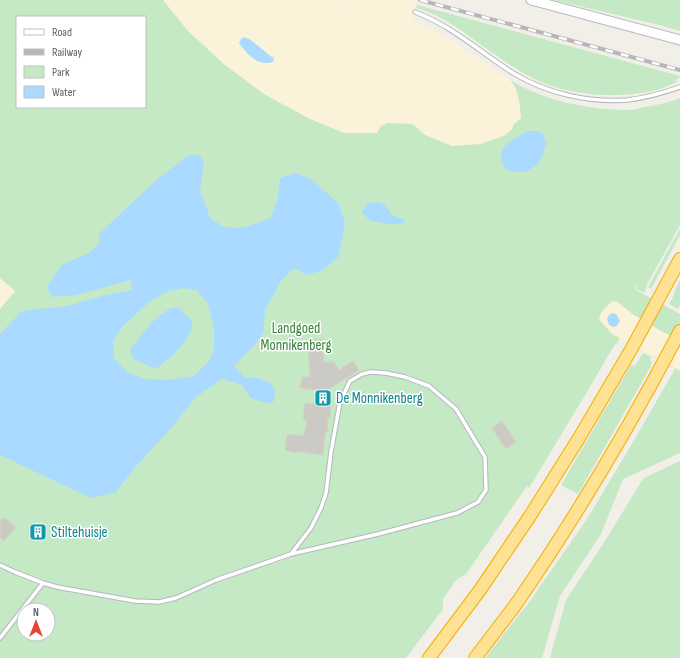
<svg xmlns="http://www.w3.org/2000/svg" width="680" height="658" font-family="'Sofia Sans Condensed',sans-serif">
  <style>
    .green { fill: #c5e8c5; fill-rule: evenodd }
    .sand { fill: #fbf3d9; fill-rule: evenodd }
    .water { fill: #aadaff; fill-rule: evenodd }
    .building { fill: #cccac5; stroke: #d6d1c6 }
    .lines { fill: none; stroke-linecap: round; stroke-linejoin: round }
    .service-casing { stroke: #b5b8bc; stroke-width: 5.5 }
    .secondary-casing { stroke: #b6babf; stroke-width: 11 }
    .motorway-casing { stroke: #f9ab00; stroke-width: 14 }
    .service { stroke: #fff; stroke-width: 3.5 }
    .secondary { stroke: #fff; stroke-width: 9 }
    .motorway { stroke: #fde293; stroke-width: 12 }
    .rail-casing { stroke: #b6b7b8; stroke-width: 4 }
    .rail { stroke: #fff; stroke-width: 2.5; stroke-dasharray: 8; stroke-linecap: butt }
    .labels { text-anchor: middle; stroke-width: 3; stroke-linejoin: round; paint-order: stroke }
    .park-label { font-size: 15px; fill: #348238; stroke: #fff }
    .culture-label { font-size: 15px; fill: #0d838f; stroke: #fff; text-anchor: start }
  </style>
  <rect width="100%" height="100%" fill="#f1efe8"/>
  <path class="green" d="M 0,0 L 269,0 L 347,16 L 352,0 L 418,0 L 417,5 L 680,76 L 680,77 L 676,80 L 677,82 C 672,84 666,87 660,89 C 627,98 585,97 552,86 C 528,78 507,63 487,49 C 464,33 443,15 416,8 L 413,20 L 516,89 L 510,80 C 544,101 589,110 629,110 C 634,110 639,108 644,107 C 657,105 668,103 680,98 L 680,225 L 646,286 L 647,287 L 644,293 L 637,289 L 636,284 L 635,285 L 636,290 L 680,314 L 680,453 L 623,479 L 601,534 L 560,596 L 542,658 L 485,658 L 530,601 L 589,516 L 633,442 L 675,369 L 620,338 L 616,345 L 615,344 L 585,395 L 529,488 L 527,486 L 466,574 L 456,580 L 443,599 L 443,609 L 406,658 L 0,658 ZM 17,17 L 145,17 L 145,107 L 17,107 ZM 24,610 L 48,610 L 48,634 L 24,634 Z
    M 554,0 L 680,0 L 680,31 L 663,26 Z
    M 680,229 L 680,235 L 651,289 L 648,287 Z
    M 680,280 L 680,304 L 678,309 L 669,304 L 675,293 L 674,292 Z
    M 643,353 L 651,357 L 650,360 L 652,362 L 651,366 L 578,494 L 561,485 L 631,365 L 635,366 Z
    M 680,461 L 680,658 L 550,658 L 566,600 L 607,538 L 641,482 L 644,478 Z"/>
  <path class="sand" d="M 163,0 L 342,0 L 351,2 L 352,0 L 418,0 L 413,20 C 445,33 472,55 500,74 C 504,76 508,78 511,81 C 519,91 520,106 521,118 L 514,124 L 512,129 L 504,136 L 480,144 L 452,146 L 425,135 L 413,124 L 387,123 L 380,127 L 377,133 L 344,133 L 310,119 L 264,94 L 225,65 L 188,31 ZM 248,38 L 269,55 L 273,58 L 240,43 Z
    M 0,278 L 15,291 L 0,309 Z
    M 612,301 L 618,302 L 631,313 L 661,331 L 680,340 L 680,371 L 612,334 L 599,319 L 602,311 Z"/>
  <path class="water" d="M 244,37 C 255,41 263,52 274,58 L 273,62 C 258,67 247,54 239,43 L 241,39 Z
    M 528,131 L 536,131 L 543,134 L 546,144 L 542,156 L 538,164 L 526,172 L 512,172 L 506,169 L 503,164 L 501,154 L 504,147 L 509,142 Z
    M 198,154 L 204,161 L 200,190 L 210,218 L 224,227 L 243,228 L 271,218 L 278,197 L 280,178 L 294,173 L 311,179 L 339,204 L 345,223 L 342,242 L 338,257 L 323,270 L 307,275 L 294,268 L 281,281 L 265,310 L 263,333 L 254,346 L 234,366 L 246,378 L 258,378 L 271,383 L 275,392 L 274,401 L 270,404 L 251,398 L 242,385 L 222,379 L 196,397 L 167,433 L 137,465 L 116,492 L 91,498 L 0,455 L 0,334 L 22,311 L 67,306 L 102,296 L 132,290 L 130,280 L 106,287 L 75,295 L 52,297 L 47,286 L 62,265 L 89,253 L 99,243 L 99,234 L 153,183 L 186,157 ZM 184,288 L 197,290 L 208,304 L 214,327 L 214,350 L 209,361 L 194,376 L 169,380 L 145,379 L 127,372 L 114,358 L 113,342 L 122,327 L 149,302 L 168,291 Z
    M 376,202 L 384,204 L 392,215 L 405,220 L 402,224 L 386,224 L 369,220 L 362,212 L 367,204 Z
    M 172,308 L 179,308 L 192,321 L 191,330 L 188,338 L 169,359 L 164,362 L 156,369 L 133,359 L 130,349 C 144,334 152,317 172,308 Z
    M 612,313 L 616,314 L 620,321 L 617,326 L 613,327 L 609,325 L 607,319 L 609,315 Z"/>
  <path class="building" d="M 323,339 L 324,362 L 334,362 L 339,370 L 353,361 L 359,370 L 318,396 L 331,398 L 330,405 L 331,405 L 330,418 L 328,417 L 327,427 L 329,431 L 326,432 L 325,435 L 323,455 L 296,451 L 296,453 L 287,451 L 287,450 L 285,450 L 287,435 L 289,436 L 289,434 L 304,436 L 307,420 L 303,420 L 305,403 L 314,404 L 314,403 L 315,403 L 317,390 L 300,388 L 302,377 L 310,377 L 308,340 Z
    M 502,421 L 516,442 L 506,449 L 492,428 Z
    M 4,517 L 16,527 L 4,541 L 0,538 L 0,522 Z
    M 38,526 L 43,532 L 38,537 L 33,531 Z"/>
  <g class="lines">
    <g class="service-casing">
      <path id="service" d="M 415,12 C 452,26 480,52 513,73 C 546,93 588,103 627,100 C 645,98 663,93 680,87
        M 0,565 L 15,572 L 43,583 L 57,587 L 135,601 L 159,602 L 176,598 L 216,580 L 291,554 L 378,534 L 457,513 L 478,502 L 486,490 L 485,457 L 456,409 L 429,386 L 405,377 L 386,373 L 371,372 L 362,374 L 350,381 L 340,402 L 331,452 L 326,493 L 321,508 L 311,528 L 291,554
        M 0,638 L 43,583"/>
    </g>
    <g class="secondary-casing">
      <path id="secondary" d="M 531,0 L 680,40"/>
    </g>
    <g class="motorway-casing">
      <path id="motorway" d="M 429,658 L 480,590 L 530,516 L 579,438 L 632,348 L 680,259
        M 475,658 C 488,641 501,624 514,607 C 575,519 630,426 680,331"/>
    </g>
    <use href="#service" class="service"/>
    <use href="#secondary" class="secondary"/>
    <use href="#motorway" class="motorway"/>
    <g class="rail-casing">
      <path id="rail" d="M 420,0 L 680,70"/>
    </g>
    <use href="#rail" class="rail"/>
  </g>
  <defs>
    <g id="building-square" transform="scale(0.9)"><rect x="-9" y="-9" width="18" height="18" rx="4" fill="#0f9aa8" stroke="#fff"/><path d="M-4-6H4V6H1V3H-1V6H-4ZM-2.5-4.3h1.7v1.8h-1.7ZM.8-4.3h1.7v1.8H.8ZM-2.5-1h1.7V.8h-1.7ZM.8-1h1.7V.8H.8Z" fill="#fff"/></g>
  </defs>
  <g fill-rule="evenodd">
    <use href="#building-square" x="323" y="398"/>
    <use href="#building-square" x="38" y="532"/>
  </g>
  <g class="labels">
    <g class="park-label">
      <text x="296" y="333">Landgoed<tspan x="296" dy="17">Monnikenberg</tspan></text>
    </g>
    <g class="culture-label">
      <text x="336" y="403">De Monnikenberg</text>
      <text x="51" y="537">Stiltehuisje</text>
    </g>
  </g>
  <rect x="16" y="16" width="130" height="92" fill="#ffffff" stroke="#bfc1c3"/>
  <rect x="24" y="29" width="20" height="6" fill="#ffffff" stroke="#bfc1c3"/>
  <text x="52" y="36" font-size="12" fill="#5f6368">Road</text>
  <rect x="24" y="49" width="20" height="6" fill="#b6b7b8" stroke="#bfc1c3"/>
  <text x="52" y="56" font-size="12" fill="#5f6368">Railway</text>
  <rect x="24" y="66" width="20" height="12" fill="#c5e8c5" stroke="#bfc1c3"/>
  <text x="52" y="76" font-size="12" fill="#5f6368">Park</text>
  <rect x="24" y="86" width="20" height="12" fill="#aadaff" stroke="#bfc1c3"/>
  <text x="52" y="96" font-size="12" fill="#5f6368">Water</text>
  <g transform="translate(36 622)"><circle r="19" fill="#ffffff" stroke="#bfc1c3"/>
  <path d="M0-3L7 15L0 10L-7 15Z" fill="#ea4335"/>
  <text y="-6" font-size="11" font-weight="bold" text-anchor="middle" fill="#5f6368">N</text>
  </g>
</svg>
